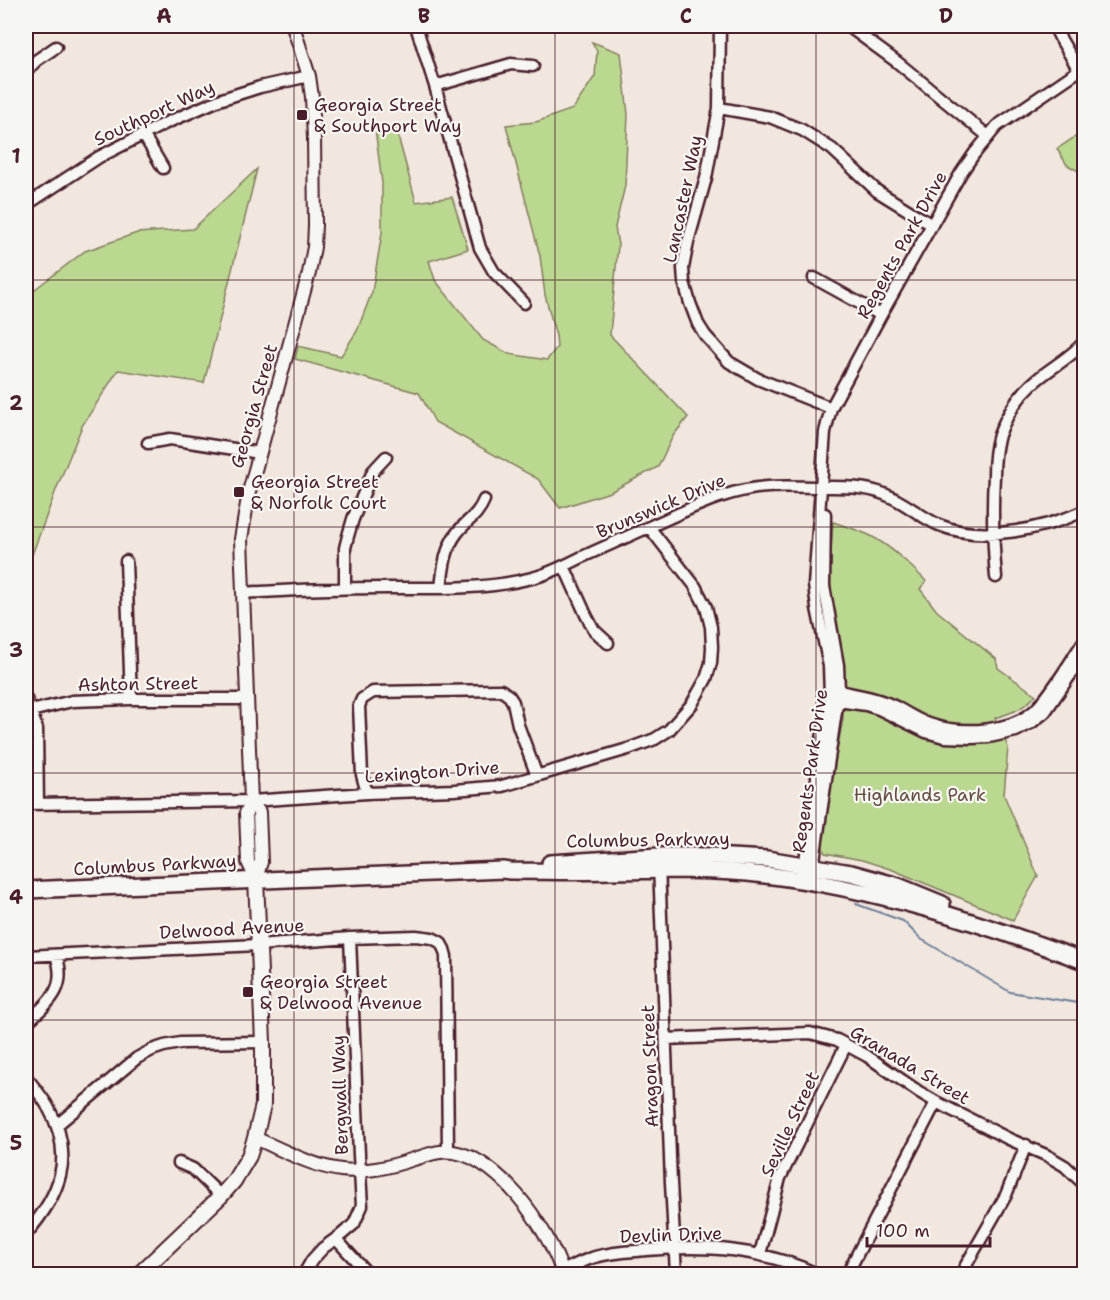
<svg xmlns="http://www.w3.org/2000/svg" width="1110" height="1300" font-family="'Shantell Sans',sans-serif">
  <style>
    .green { fill: #bbd890; stroke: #827c5e; stroke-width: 1.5 }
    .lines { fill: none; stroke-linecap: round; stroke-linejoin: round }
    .stream { stroke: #6d809b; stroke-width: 2 }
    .minor-casing { stroke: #4a1f2b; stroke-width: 15 }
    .tertiary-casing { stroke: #4a1f2b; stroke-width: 16 }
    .secondary-casing { stroke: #4a1f2b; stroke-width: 18 }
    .primary-casing { stroke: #4a1f2b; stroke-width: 20 }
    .minor { stroke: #f6f6f2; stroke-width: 10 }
    .tertiary { stroke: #f6f6f2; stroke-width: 12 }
    .secondary { stroke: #f6f6f2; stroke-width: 14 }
    .primary { stroke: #f6f6f2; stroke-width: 15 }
    .grid { fill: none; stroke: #4a1f2b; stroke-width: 1.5; stroke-opacity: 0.55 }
    .poi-dot { fill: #4a1f2b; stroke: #f6f6f2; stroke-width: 2 }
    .labels { text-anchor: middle; stroke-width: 4.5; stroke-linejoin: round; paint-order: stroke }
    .poi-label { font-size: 18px; fill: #4a1f2b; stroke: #f6f6f2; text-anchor: start }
    .street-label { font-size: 18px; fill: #4a1f2b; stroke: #f6f6f2 }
    .park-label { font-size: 18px; fill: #664d44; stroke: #f6f6f2 }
    .neatline { fill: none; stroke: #4a1f2b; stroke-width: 2 }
    .grid-label { font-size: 20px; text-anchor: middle; font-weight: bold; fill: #4a1f2b }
  </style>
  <rect width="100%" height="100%" fill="#f1e7de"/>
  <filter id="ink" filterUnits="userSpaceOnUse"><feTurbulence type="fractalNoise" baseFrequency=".0167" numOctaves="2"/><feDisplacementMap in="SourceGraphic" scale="12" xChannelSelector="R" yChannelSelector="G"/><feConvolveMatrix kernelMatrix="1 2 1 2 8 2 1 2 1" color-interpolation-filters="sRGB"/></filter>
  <g filter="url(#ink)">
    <path class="green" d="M 592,42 L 621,53 L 628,114 L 625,186 L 615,227 L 618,245 L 610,335 L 688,417 L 673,436 L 658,467 L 610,492 L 560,508 L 538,479 L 435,422 L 419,393 L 295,359 L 298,346 L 341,356 L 357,331 L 372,292 L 382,233 L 382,183 L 375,128 L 396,129 L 416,202 L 452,197 L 468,249 L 429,261 L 435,280 L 483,340 L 509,354 L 547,360 L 557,347 L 556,336 L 545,295 L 540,256 L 506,125 L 536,122 L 573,109 L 595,76 L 597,51 Z
      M 1084,131 L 1084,174 L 1067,165 L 1057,149 Z
      M 257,169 L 204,383 L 118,370 L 82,426 L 56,490 L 26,571 L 26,296 L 85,251 L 137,233 L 193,229 Z
      M 833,522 C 845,526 858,530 869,535 C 891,546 909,564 926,581 L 920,589 L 937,611 L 996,659 L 998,668 L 1036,695 C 1022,710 1013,712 995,718 L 1008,747 L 1004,795 L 1038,876 L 1013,920 L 893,870 L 862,860 L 825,853 L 822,846 L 833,771 L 843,719 L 844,679 L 829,581 Z"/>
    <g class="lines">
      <path class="stream" d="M 856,904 L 903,921 L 921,939 L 1010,992 L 1084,1004"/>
      <g class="minor-casing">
        <path id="minor" d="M 416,26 L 435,86 L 480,248 L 494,272 L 524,303
          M 720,26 L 719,108 L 706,178 L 688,242 L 683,268 L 684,282 L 690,303 L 698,324 L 705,335 L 729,362 L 758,379 L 831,408
          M 848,26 L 897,62 L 988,136
          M 1054,26 L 1060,38 L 1079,70
          M 26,71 L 37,60 L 56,47
          M 435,86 L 511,64 L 533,66
          M 719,108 L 770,117 L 802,130 L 832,149 L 877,191 L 932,225
          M 143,134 L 163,168
          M 26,205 L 99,157 L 166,123 L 219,100 L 260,87 L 309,76
          M 814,278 L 881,315
          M 148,443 L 170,439 L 260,453
          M 126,561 L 131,699
          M 564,566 L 586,615 L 594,630 L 608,643
          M 996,577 C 993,543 992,510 994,476 C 994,462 995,448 999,435 C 1006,417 1017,398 1031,385 C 1047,369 1070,359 1084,342
          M 345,588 L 345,548 L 348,536 L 353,519 L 373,471 L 386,457
          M 441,588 C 443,570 445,548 457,533 C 467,520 477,517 484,500
          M 243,593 C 291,590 340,588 388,588 C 436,588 485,590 532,578 C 549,574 566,565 582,557 C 611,544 640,531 669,518 C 700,504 732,489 768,487 C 786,486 804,487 822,487 C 843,487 864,486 884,494 C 904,501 920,517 939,525 C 982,543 1044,529 1084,511
          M 833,694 L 839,691 C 859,695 878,698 896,707 C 907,713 917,720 929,724 C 961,735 1017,733 1040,705 C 1057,685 1070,662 1084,641
          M 833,698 L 838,701 L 866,705 L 879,709 L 926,732 L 944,737 L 972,738 L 989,737 L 1016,731 L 1031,723 L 1045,712 L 1084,655
          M 26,699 L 31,711 L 37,729 L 38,804
          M 31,711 L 72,701 L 131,699 L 247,699
          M 367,793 L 362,775 L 359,706 L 362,699 L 373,692 L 501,690 L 509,696 L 513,702 L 518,725 L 537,776
          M 26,804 L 251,801 L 367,793 L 454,790 L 502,786 L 628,749 L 655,739 L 669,730 L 692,704 L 706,679 L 711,663 L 712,647 L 711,627 L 706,607 L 695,586 L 649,527
          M 659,864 L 671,1183 L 676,1274
          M 803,872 L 817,788 L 817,772 L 826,713 L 830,696 L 829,666 L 817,608 L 814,585 L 825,432 L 831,408 L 881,315 L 961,173 L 974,154 L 997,126 L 1084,67
          M 812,874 L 839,691 L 838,665 L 824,586 L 825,514
          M 26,956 L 258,945 L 350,938 L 416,936 L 432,938 L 440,942 L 444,949 L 446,956 L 448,1151
          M 26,1023 C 49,1002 68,989 56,955
          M 666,1039 L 810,1033 L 837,1040 L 867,1056 L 919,1092 L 936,1102 L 1009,1139 L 1048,1156 L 1065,1166 L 1084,1184
          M 26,1077 C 33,1086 42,1096 48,1107 C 76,1156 60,1195 26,1234
          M 57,1125 L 137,1058 L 152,1050 L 164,1046 L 180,1043 L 263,1042
          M 179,1163 L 193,1169 L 221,1196
          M 336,1239 L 368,1274
          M 760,1254 L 780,1178 L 846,1045
          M 562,1271 C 572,1267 582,1261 592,1258 C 609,1252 628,1252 646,1250 C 706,1245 761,1248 817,1274
          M 304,1274 L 312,1260 L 323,1248 L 341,1235 L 354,1224 L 362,1206 L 359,1155 L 350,938
          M 847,1274 L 936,1102
          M 961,1274 L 1006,1195 L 1026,1145"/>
      </g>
      <g class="tertiary-casing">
        <path id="tertiary" d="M 251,801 L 259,812 L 261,862 L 256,879
          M 256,879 L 248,862 L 246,813 L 251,801 L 241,539 L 249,492 L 309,273 L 314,247 L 315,225 L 314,138 L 312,97 L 309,76 L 293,26
          M 255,1138 C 283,1150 311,1166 341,1170 C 366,1173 390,1167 414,1159 C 422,1157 431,1153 440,1152 C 493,1145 550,1231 563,1274"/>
      </g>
      <g class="secondary-casing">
        <path id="secondary" d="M 139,1274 L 221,1196 L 234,1181 L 249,1156 L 255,1138 L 263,1105 L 263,1042 L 256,879"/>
      </g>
      <g class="primary-casing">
        <path id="primary" d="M 550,863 L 659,856 L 712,856 L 767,859 L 851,873 L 898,886 L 942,904
          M 26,890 L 503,870 L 510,871 C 544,871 577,872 610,871 C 662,870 714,869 765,875 C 875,888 981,923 1084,961"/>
      </g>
      <use href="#minor" class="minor"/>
      <use href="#tertiary" class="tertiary"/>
      <use href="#secondary" class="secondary"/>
      <use href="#primary" class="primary"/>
    </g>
  </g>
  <path class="grid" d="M 294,26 L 294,1274M 555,26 L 555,1274M 816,26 L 816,1274M 26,280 L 1084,280M 26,527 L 1084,527M 26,773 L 1084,773M 26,1020 L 1084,1020"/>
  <g class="poi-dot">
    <rect x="296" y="109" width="12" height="12" rx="3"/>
    <rect x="233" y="486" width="12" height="12" rx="3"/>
    <rect x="242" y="986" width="12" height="12" rx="3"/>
  </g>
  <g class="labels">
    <g class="poi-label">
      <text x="314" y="111">Georgia Street<tspan x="314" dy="21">&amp; Southport Way</tspan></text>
      <text x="251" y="488">Georgia Street<tspan x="251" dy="21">&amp; Norfolk Court</tspan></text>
      <text x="260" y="988">Georgia Street<tspan x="260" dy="21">&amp; Delwood Avenue</tspan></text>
    </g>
    <g class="street-label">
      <text transform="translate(154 113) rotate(-25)" y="6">Southport Way</text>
      <text transform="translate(683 199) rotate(-78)" y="6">Lancaster Way</text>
      <text transform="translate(902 245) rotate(-61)" y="6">Regents Park Drive</text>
      <text transform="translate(254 406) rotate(-74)" y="6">Georgia Street</text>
      <text transform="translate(661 506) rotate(-23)" y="6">Brunswick Drive</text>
      <text transform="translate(138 684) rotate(-1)" y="6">Ashton Street</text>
      <text transform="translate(810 771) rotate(-82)" y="6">Regents Park Drive</text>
      <text transform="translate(432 772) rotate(-4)" y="6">Lexington Drive</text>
      <text transform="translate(648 840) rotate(-1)" y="6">Columbus Parkway</text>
      <text transform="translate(155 865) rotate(-3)" y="6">Columbus Parkway</text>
      <text transform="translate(232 929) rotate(-3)" y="6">Delwood Avenue</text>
      <text transform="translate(910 1065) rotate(31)" y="6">Granada Street</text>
      <text transform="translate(650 1066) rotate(-92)" y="6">Aragon Street</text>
      <text transform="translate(340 1095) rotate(-92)" y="6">Bergwall Way</text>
      <text transform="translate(790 1124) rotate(-65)" y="6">Seville Street</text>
      <text transform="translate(671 1235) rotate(-2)" y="6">Devlin Drive</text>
    </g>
    <g class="park-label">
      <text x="920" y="801">Highlands Park</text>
    </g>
  </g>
  <rect width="1110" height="1300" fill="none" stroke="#f6f6f2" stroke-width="66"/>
  <path d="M867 1237v9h123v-9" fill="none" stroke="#4a1f2b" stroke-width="3"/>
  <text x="876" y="1237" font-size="18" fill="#4a1f2b" stroke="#f6f6f2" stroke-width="4.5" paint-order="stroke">100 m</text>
  <rect x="33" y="33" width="1044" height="1234" class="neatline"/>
  <g class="grid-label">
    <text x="164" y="23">A</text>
    <text x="424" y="23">B</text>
    <text x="686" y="23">C</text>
    <text x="946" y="23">D</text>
    <text x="16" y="163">1</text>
    <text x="16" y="410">2</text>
    <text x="16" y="657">3</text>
    <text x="16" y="904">4</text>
    <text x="16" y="1150">5</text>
  </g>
</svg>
